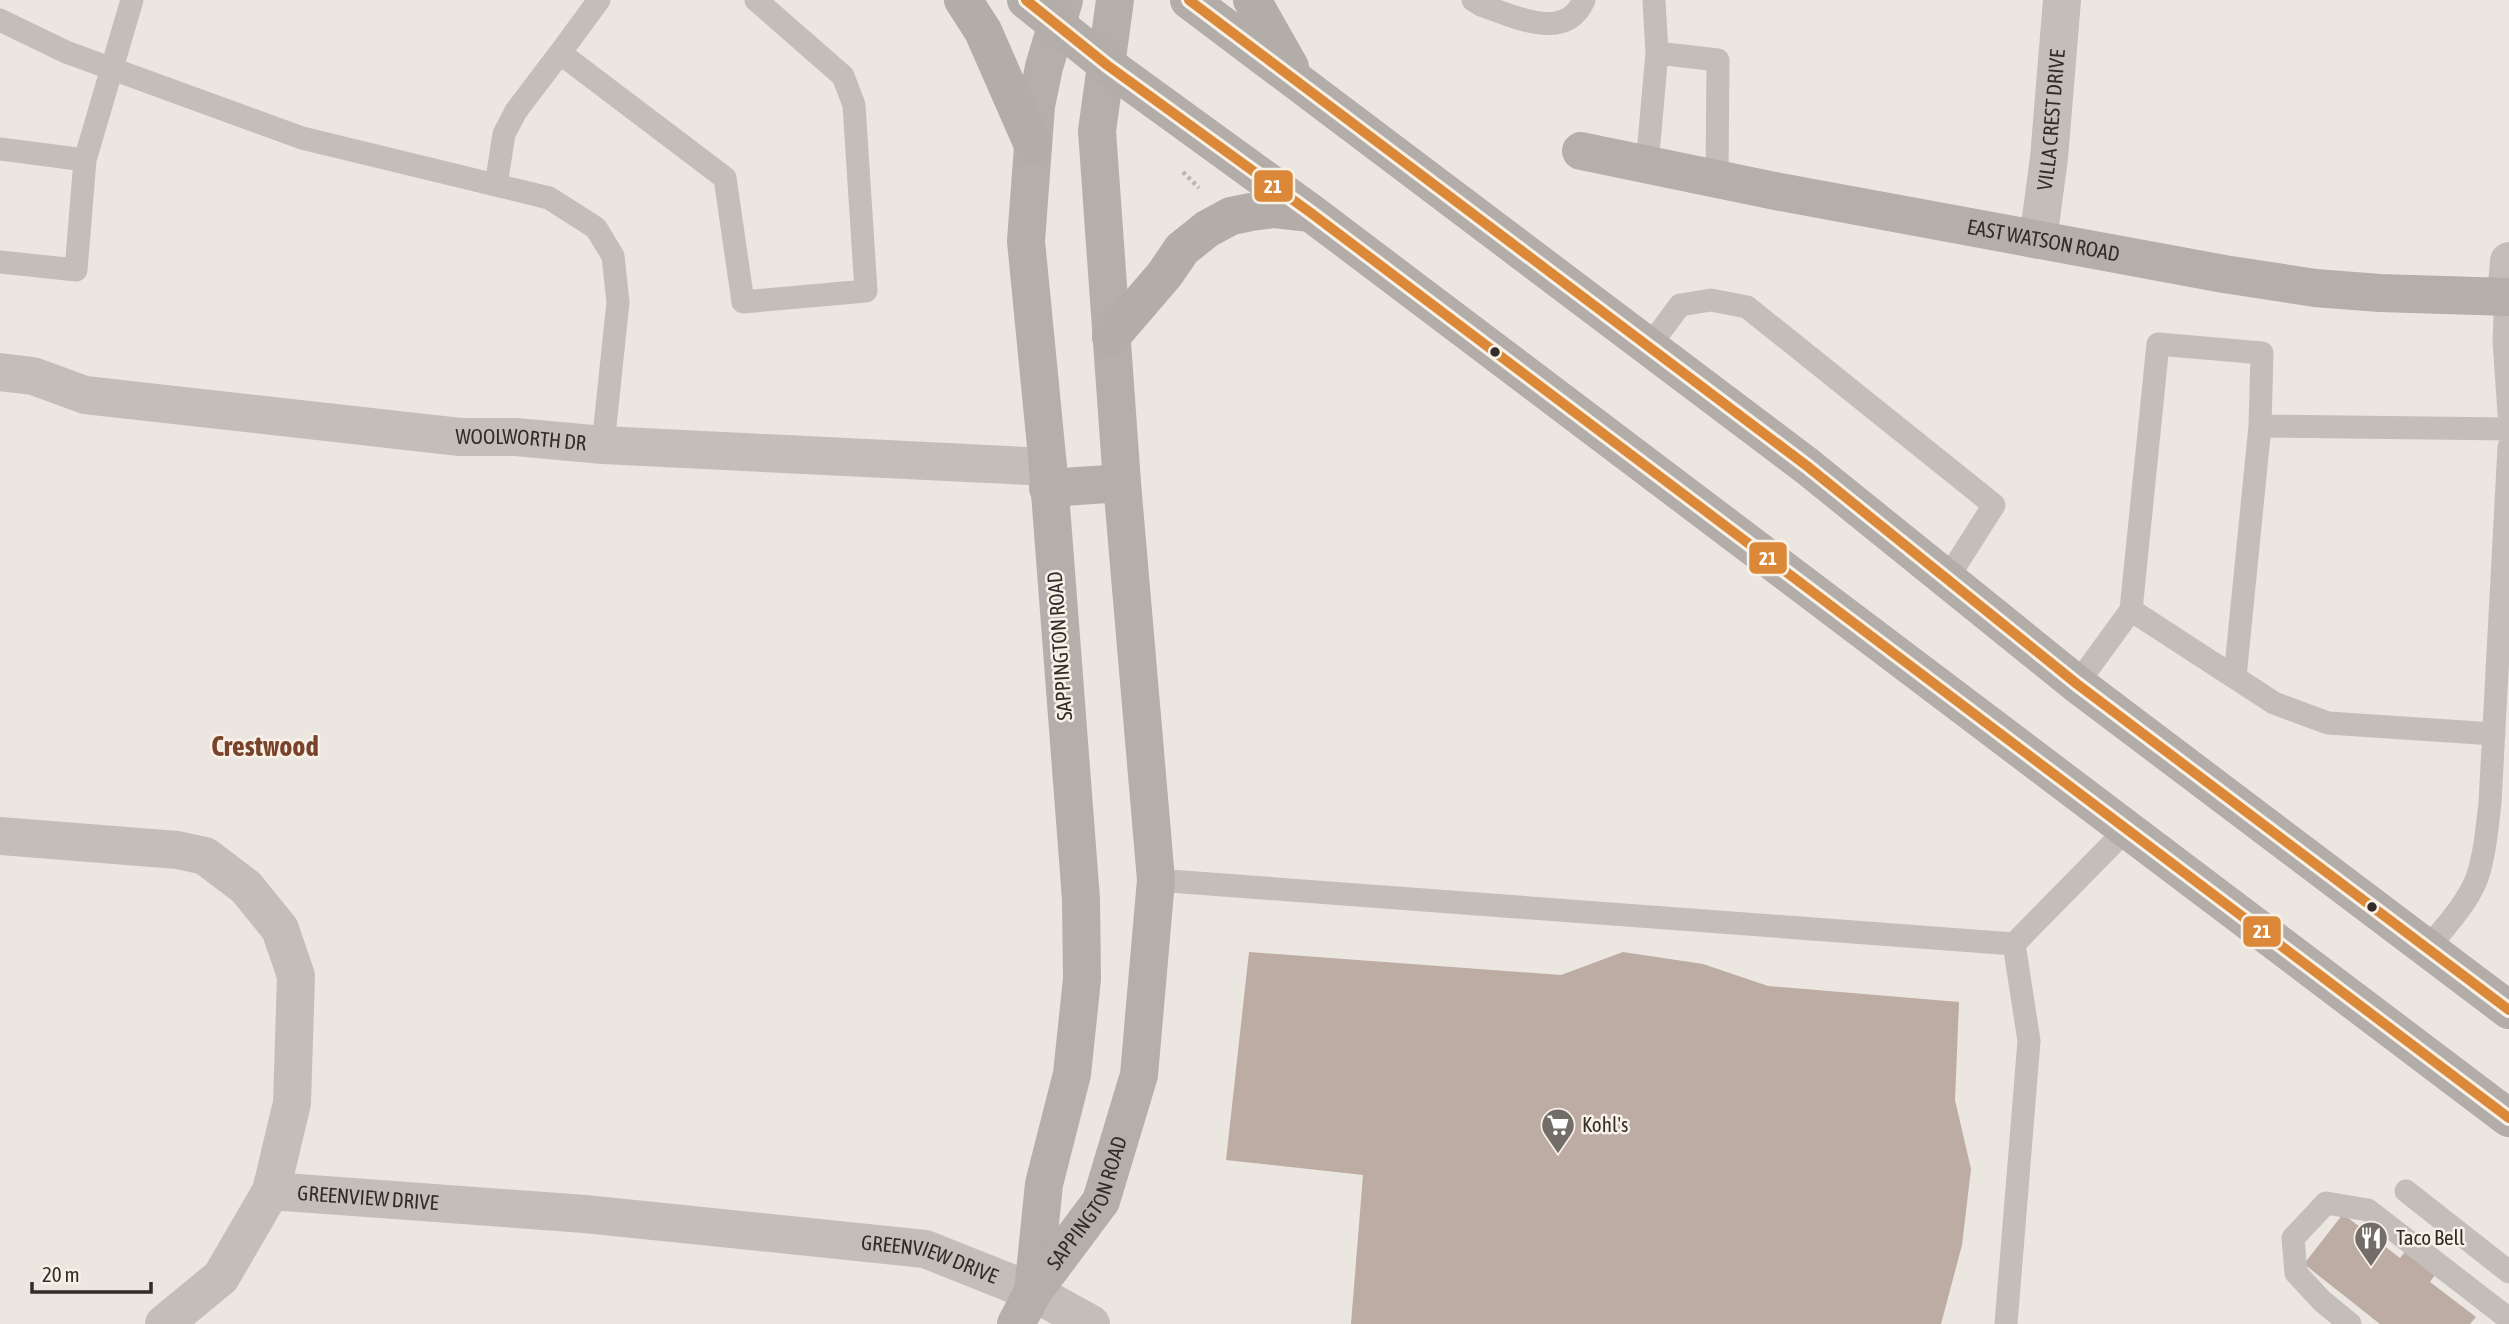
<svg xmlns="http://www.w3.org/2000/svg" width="2509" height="1324" font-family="'Asap Condensed',sans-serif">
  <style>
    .building { fill: #bcaca4 }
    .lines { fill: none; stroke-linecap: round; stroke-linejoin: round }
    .path { stroke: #bcb7b2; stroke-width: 4.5; stroke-dasharray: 3.5 3.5; stroke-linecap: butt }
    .lane { stroke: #c3beb9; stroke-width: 23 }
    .street { stroke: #c3beb9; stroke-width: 38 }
    .secondary { stroke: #b4afaa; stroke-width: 38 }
    .primary { stroke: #b2ada8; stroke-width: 38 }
    .bus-1-casing { stroke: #f7f1e8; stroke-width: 16 }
    .bus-1 { stroke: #db8839; stroke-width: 10 }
    .bus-dot { fill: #332c28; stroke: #f7f1e8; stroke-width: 2.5 }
    .labels { text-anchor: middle; stroke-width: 5; stroke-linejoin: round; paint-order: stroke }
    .street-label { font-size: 21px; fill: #332c28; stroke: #f7f1e8 }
    .poi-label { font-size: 21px; fill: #332c28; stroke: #f7f1e8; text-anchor: start }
    .district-label { font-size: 28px; font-weight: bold; fill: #79432b; stroke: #f7f1e8 }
    .line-badge { stroke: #f7f1e8; stroke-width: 2.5 }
    .badge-label { font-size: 19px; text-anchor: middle; font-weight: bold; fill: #fff }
  </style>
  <rect width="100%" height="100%" fill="#ebe6e0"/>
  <path class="building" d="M 1249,952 L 1561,975 L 1623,952 L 1703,964 L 1768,986 L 1959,1002 L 1955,1100 L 1971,1169 L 1962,1245 L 1941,1324 L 1351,1324 L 1363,1175 L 1226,1160 Z
    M 2343,1214 L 2400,1258 L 2407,1249 L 2437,1272 L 2430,1282 L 2476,1317 L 2470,1324 L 2380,1324 L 2304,1264 Z"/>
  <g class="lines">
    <path class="path" d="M 1183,172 L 1199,188"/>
    <path class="lane" d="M 1473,0 L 1481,5 C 1513,16 1565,43 1584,0
      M 1654,0 L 1657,53
      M 0,20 L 66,52 L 302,138 L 549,198 L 596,228 L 613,256 L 618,302 L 603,445
      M 560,53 L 599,0
      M 0,149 L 85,160
      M 1647,165 L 1657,53 L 1718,60 L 1717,178
      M 496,185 L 504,134 L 516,111 L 560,53 L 725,178 L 743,302 L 866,291 L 854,105 L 843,76 L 756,0
      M 0,262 L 76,270 L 85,160 L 132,0
      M 2506,297 L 2504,340 L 2509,414
      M 1649,347 L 1680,305 L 1711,300 L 1747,307 L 1994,505 L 1947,579
      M 2260,426 L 2509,429
      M 2131,610 L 2158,344 L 2262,353 L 2260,426 L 2235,677
      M 2077,684 L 2131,610 L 2274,703 L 2328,723 L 2494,734
      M 1156,880 L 2014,944 L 2126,830
      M 2427,949 C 2445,927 2467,904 2477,878 C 2485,854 2487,828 2490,803 L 2509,447
      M 2406,1191 L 2509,1272
      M 2006,1324 L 2029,1041 L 2014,944
      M 2350,1324 L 2322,1301 L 2296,1273 L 2293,1238 L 2326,1203 L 2368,1210 L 2509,1319"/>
    <g class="street">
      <path id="s1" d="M 2038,240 L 2049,158 L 2062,0"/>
      <path d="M 2506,297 L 2509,261"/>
      <path id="s2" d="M 0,372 L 33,376 L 85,395 L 460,437 L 516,437 L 603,445 L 1048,467"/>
      <path id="s3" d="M 0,836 L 177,850 L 205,856 L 246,887 L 280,929 L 296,976 L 292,1103 L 271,1191 L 585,1214 L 925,1249 L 1033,1292 L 1091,1324"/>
      <path d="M 164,1324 L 221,1277 L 271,1191"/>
    </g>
    <g class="secondary">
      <path id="s4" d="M 1581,151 L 1775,191 L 2224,274 L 2315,288 L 2380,293 L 2509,297"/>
      <path d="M 1048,488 L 1122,483"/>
      <path d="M 1033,1292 L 1044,1184 L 1072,1074 L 1082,979 L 1081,899 L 1048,467 L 1026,241 L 1036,106 L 1044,67 L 1064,0"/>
      <path id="s5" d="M 1016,1324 L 1033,1292 L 1101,1201 L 1139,1075 L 1156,880 L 1122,483 L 1097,131 L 1115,0"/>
    </g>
    <path class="primary" d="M 963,0 L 983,31 L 1033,145
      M 1026,0 L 1107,65 L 1311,213 L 2509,1118
      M 1189,0 L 1807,466 L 2077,684 L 2509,1010
      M 1252,0 L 1290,67
      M 1111,337 L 1165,274 L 1182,249 L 1207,229 L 1231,216 L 1251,212 L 1274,209 L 1311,213"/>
    <g class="bus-1-casing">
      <path id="bus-1" d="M 1026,0 L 1107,65 L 1311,213 L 2509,1118
        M 1189,0 L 1807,466 L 2077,684 L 2509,1010"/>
    </g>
    <use href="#bus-1" class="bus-1"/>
  </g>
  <defs>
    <g id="supermarket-pin" transform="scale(1.75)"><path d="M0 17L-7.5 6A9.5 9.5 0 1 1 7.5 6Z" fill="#736d68" stroke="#f7f1e8"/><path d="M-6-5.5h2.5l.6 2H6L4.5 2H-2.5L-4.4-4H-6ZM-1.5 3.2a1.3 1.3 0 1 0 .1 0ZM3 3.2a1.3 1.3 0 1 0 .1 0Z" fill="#fff"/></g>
    <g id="restaurant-pin" transform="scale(1.75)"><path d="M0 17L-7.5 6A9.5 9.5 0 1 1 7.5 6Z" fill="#736d68" stroke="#f7f1e8"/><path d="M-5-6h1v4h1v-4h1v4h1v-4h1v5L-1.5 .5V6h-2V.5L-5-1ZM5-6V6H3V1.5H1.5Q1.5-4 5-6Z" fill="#fff"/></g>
  </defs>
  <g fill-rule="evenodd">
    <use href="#supermarket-pin" x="1558" y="1125"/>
    <use href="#restaurant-pin" x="2371" y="1238"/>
  </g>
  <g class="bus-dot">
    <circle cx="1495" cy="352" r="6"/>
    <circle cx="2372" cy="907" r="6"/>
  </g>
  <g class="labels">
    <g class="street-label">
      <text dy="7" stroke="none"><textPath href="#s1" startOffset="121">VILLA CREST DRIVE</textPath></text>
      <text dy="7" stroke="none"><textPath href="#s4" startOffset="471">EAST WATSON ROAD</textPath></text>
      <text dy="7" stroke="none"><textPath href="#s2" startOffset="527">WOOLWORTH DR</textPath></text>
      <text transform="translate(1060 646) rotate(-94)" y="7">SAPPINGTON ROAD</text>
      <text dy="7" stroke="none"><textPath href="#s3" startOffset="676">GREENVIEW DRIVE</textPath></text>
      <text dy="7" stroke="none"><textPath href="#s5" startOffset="142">SAPPINGTON ROAD</textPath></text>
      <text dy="7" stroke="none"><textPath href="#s3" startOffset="1242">GREENVIEW DRIVE</textPath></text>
    </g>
    <g class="poi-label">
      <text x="1582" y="1132">Kohl's</text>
      <text x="2396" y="1245">Taco Bell</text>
    </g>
    <g class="district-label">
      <text x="265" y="756">Crestwood</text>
    </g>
  </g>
  <g class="line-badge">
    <rect x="1253" y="169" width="41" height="34" rx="7" fill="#db8839"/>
    <rect x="1748" y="541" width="40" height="34" rx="7" fill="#db8839"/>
    <rect x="2242" y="915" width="40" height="33" rx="7" fill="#db8839"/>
  </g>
  <g class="badge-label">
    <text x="1273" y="193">21</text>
    <text x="1768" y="565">21</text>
    <text x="2262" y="938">21</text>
  </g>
  <path d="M32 1282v10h119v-10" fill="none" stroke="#332c28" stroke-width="3.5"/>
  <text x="42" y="1282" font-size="21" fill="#332c28" stroke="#f7f1e8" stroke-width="5" paint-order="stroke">20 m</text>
</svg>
